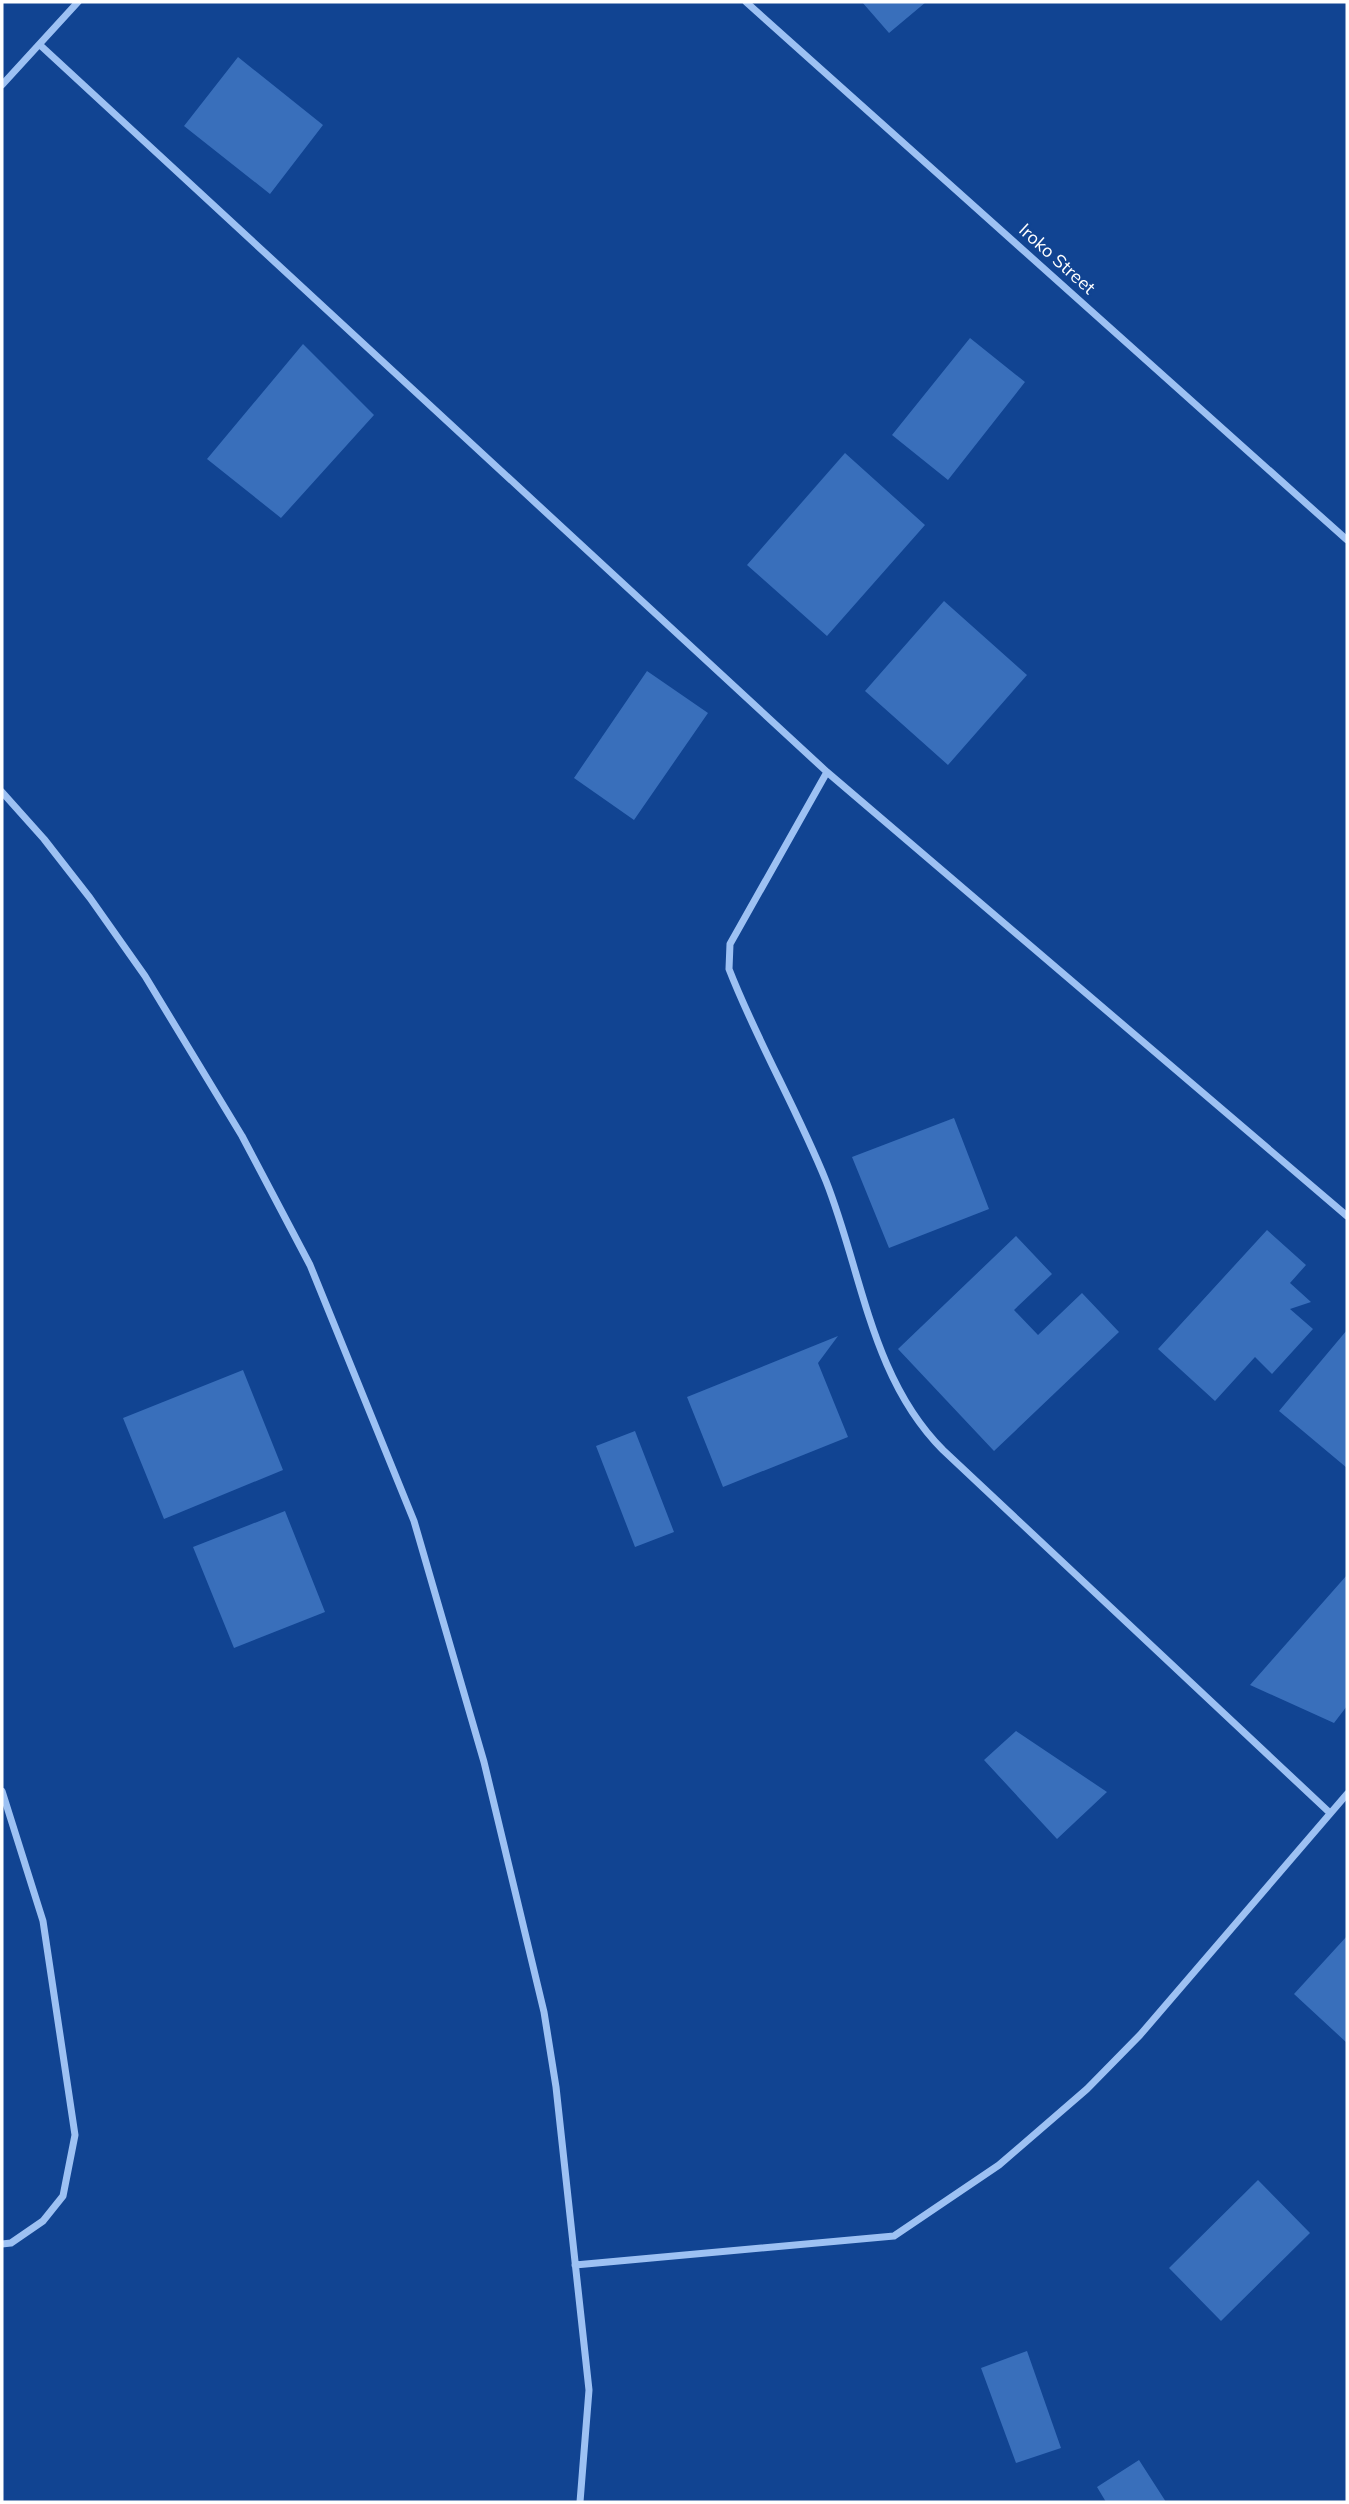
<svg xmlns="http://www.w3.org/2000/svg" width="1349" height="2504" font-family="Mulish,sans-serif">
  <style>
    .building { fill: #396fbb }
    .lines { fill: none; stroke-linecap: round; stroke-linejoin: round }
    .minor { stroke: #9dc1f3; stroke-width: 7 }
    .labels { text-anchor: middle; stroke-width: 5; stroke-linejoin: round; paint-order: stroke }
    .street-label { font-size: 18px; fill: #fff; stroke: #114492 }
  </style>
  <rect width="100%" height="100%" fill="#114492"/>
  <path class="building" d="M 862,2 L 926,2 L 889,33 Z
    M 238,57 L 323,125 L 270,194 L 184,126 Z
    M 970,338 L 1025,382 L 948,480 L 892,435 Z
    M 303,344 L 374,415 L 281,518 L 207,459 Z
    M 845,453 L 925,525 L 827,636 L 747,565 Z
    M 944,601 L 1027,675 L 948,765 L 865,691 Z
    M 647,671 L 708,713 L 634,820 L 574,778 Z
    M 954,1118 L 989,1209 L 889,1248 L 852,1157 Z
    M 1267,1230 L 1306,1265 L 1290,1283 L 1311,1302 L 1290,1309 L 1313,1329 L 1272,1374 L 1255,1357 L 1215,1401 L 1158,1349 Z
    M 1016,1236 L 1052,1274 L 1014,1310 L 1038,1335 L 1082,1293 L 1119,1332 L 994,1451 L 898,1349 Z
    M 1347,1330 L 1347,1468 L 1279,1411 Z
    M 838,1336 L 818,1363 L 848,1437 L 723,1487 L 687,1397 Z
    M 243,1370 L 283,1470 L 164,1519 L 123,1418 Z
    M 635,1431 L 674,1532 L 635,1547 L 596,1446 Z
    M 285,1511 L 325,1612 L 234,1648 L 193,1547 Z
    M 1347,1575 L 1347,1706 L 1334,1723 L 1250,1685 Z
    M 1016,1731 L 1107,1792 L 1057,1839 L 984,1760 Z
    M 1347,1936 L 1347,2043 L 1294,1994 Z
    M 1258,2180 L 1310,2233 L 1221,2321 L 1169,2268 Z
    M 1027,2351 L 1061,2448 L 1016,2463 L 981,2368 Z
    M 1139,2460 L 1166,2502 L 1106,2502 L 1097,2487 Z"/>
  <g class="lines">
    <path class="minor" d="M 746,2 L 1347,540
      M 40,45 L 827,772 L 1347,1216
      M 2,85 L 78,2
      M 827,772 L 730,944 L 729,969 C 757,1041 797,1109 826,1181 C 862,1272 871,1378 943,1450 L 1330,1813
      M 2,792 L 44,839 L 90,898 L 145,976 L 242,1136 L 310,1265 L 414,1521 L 484,1762 L 544,2012 L 556,2087 L 589,2390 L 580,2502
      M 2,1791 L 43,1921 L 75,2135 L 63,2196 L 43,2221 L 11,2243 L 2,2244
      M 575,2265 L 894,2236 L 999,2165 L 1087,2089 L 1140,2035 L 1347,1794"/>
  </g>
  <g class="labels">
    <g class="street-label">
      <text transform="translate(1057 259) rotate(42)" y="6">Iroko Street</text>
    </g>
  </g>
  <rect width="1349" height="2504" fill="none" stroke="#ffffff" stroke-width="7"/>
</svg>
